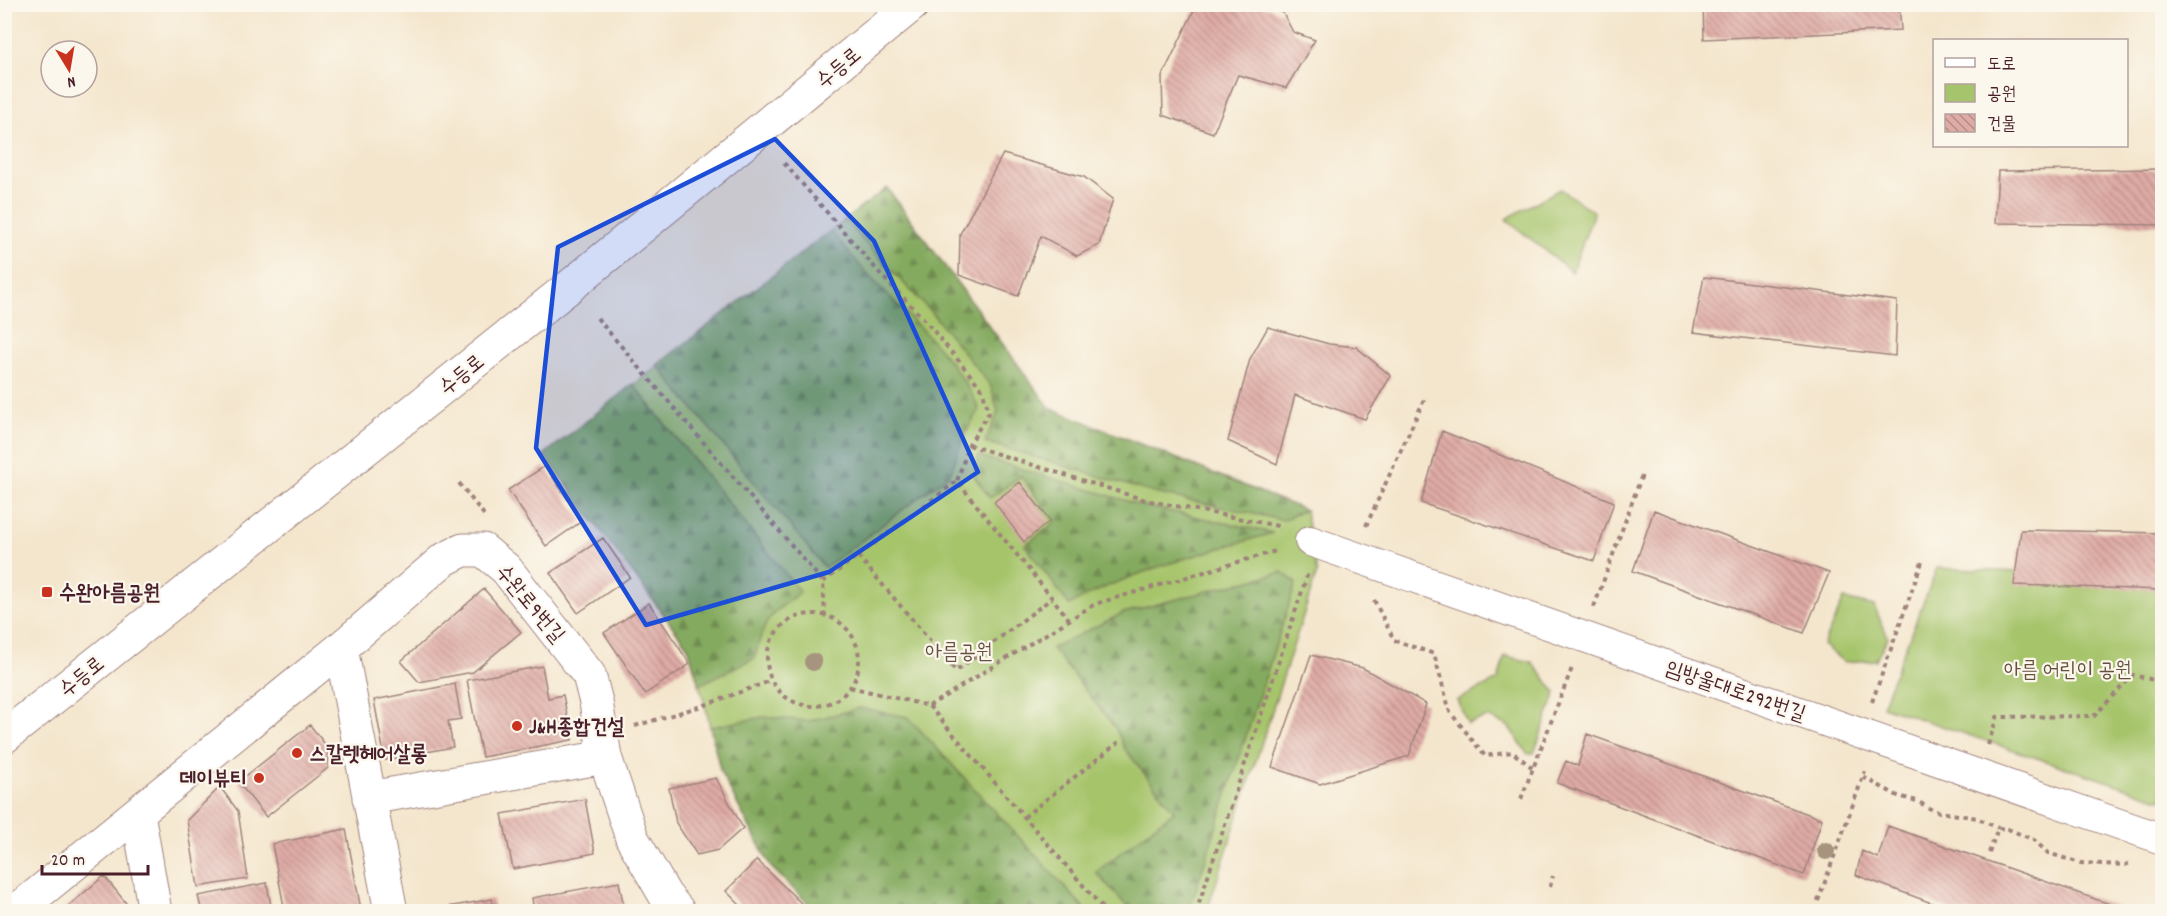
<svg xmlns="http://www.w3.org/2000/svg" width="2167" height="916" font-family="Dekko,'Poor Story',sans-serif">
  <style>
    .green { fill: #a6c46b; stroke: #78724b; stroke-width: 1.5 }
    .forest { fill: url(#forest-firs); stroke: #676445; stroke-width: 1.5 }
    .building { fill: url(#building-back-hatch) }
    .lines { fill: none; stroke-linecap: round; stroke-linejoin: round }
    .pedestrian-casing { stroke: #9f827c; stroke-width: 32 }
    .minor-casing { stroke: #9f827c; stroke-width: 35 }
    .tertiary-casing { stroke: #9f827c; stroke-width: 35 }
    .path { stroke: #9f827c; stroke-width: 4; stroke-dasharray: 4.5 4.5; stroke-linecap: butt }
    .pedestrian { stroke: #fff; stroke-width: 30 }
    .minor { stroke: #fff; stroke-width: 33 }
    .tertiary { stroke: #fff; stroke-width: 33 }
    .tree { fill: #a6947e }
    .marked { fill: #1d4ed8; fill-opacity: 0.2; stroke: #1d4ed8; stroke-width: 4.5; stroke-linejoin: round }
    .poi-dot { fill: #c8321e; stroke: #fbf7ec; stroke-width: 2 }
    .labels { text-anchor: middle; stroke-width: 4.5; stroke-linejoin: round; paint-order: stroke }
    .street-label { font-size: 21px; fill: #4a1f2b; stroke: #fbf7ec }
    .poi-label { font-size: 21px; font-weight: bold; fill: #4a1f2b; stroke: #fbf7ec; text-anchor: start }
    .park-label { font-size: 21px; fill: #66513e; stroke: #fbf7ec }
  </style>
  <defs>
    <pattern id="forest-firs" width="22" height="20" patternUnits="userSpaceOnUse" patternTransform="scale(1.5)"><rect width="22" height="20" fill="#84aa5f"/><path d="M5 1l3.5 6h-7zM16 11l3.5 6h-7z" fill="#6e8a4f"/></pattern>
    <pattern id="building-back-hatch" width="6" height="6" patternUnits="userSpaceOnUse" patternTransform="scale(1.5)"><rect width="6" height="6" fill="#dfaba5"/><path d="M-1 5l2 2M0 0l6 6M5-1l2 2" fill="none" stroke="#b78b87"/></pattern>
  </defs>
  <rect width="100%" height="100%" fill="#fbf7ec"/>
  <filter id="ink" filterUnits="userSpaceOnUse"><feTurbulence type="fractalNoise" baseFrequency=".0167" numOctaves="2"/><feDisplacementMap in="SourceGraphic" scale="12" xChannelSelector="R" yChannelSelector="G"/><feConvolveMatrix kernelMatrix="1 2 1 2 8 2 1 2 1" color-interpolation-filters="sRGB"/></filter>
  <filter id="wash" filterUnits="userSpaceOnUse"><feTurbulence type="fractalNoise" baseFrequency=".008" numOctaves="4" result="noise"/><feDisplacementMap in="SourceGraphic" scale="24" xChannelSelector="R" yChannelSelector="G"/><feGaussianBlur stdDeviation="1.35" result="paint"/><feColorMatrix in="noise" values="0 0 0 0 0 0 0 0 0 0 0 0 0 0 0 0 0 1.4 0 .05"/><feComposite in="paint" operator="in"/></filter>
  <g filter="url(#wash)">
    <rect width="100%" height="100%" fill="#f4e6cd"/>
    <path class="green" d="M 887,188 L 1050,408 L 1305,510 L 1317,573 L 1207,911 L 816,911 L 771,867 L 721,773 L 705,705 L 688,647 L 544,455 Z
      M 1560,189 L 1594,212 L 1572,272 L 1506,219 Z
      M 1937,568 L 2162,579 L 2162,800 L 1882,706 Z
      M 1844,599 L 1874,606 L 1888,637 L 1876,660 L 1844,662 L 1823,645 Z
      M 1505,656 L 1532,662 L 1556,693 L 1534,753 L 1528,754 L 1508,726 L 1487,717 L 1468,724 L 1457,700 L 1498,680 Z"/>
    <path class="forest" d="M 887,188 L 1050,408 L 1305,510 L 1283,520 L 1154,493 L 985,442 L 998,412 L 991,386 L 931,312 L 844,220 Z
      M 830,231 C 846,248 860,267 876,283 C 912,320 959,362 979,409 L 964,436 L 950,474 L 825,568 L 657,365 Z
      M 633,384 L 800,592 C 770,615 763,620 755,658 L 699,685 L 688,647 L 544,455 Z
      M 979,456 L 1140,505 L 1273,533 C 1204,553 1133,570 1069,605 L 1025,545 L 1055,522 L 1021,476 L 990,498 L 974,476 Z
      M 1282,572 L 1296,583 L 1189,911 L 1131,911 L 1096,872 L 1174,811 L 1125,749 L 1116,729 L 1052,648 L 1123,613 Z
      M 860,708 L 908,717 L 1087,911 L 816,911 L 771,867 L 721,773 L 710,727 L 763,717 L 809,721 Z"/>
    <g id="blocks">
      <path class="building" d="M 1197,4 L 1258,4 L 1283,13 L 1293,32 L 1315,40 L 1286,88 L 1238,75 L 1213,133 L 1163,115 L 1162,77 Z
        M 1703,4 L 1899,4 L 1901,30 L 1704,39 Z
        M 1003,154 L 1084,177 L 1113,199 L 1099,245 L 1077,256 L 1041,236 L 1018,296 L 959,275 L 960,234 Z
        M 2162,169 L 2162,225 L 1995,223 L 1998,171 Z
        M 1704,277 L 1897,301 L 1895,356 L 1693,332 Z
        M 1268,327 L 1329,344 L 1356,347 L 1391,376 L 1365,419 L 1295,395 L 1277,464 L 1228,441 L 1250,359 Z
        M 1442,431 L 1614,502 L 1594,561 L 1421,503 Z
        M 545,466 L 582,521 L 546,546 L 508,490 Z
        M 1020,482 L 1050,521 L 1024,542 L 994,502 Z
        M 1654,510 L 1829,573 L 1804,633 L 1633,571 Z
        M 2021,530 L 2162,533 L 2162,590 L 2014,585 Z
        M 603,538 L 630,577 L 578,613 L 550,573 Z
        M 484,589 L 521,632 L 473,672 L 419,682 L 401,661 Z
        M 649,603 L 690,664 L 645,694 L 604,633 Z
        M 1311,655 L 1363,668 L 1426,704 L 1409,756 L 1320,784 L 1272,767 Z
        M 542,666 L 548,698 L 563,695 L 572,740 L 482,757 L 467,680 Z
        M 455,684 L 461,719 L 448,721 L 453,747 L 385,760 L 374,700 Z
        M 310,725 L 328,748 L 328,768 L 266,817 L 238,782 Z
        M 1587,734 L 1822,819 L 1804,875 L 1557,783 L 1566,761 L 1578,766 Z
        M 716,778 L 743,828 L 718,850 L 697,855 L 676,823 L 669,788 Z
        M 220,787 L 238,811 L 248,879 L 198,887 L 187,820 Z
        M 585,799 L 595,853 L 513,869 L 502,814 Z
        M 1888,826 L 2118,907 L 2117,912 L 1956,912 L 1856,875 L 1862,851 L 1878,858 Z
        M 346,829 L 361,910 L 285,912 L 272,844 Z
        M 757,860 L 804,906 L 799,912 L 747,912 L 726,891 Z
        M 104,876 L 130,908 L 125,912 L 61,912 Z
        M 619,882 L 625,912 L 534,912 L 532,898 Z
        M 267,883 L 272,912 L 202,912 L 198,896 Z
        M 492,899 L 494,912 L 431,912 L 431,910 Z"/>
    </g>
  </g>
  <g filter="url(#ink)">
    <use href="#blocks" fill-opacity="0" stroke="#9f827c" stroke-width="1.5"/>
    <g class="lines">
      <g class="pedestrian-casing">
        <path id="pedestrian" d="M 1310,541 L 2162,839"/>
      </g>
      <g class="minor-casing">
        <path id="minor" d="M 369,798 L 605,757
          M 138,813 L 155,912
          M 15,912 L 341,648
          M 391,912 L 341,648 L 443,560 L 463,550 L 483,550 L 506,569 L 589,675 L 596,702 L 605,757 L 632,838 L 665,895 L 679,912"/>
      </g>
      <g class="tertiary-casing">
        <path id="tertiary" d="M 4,737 L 569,287 L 913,4"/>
      </g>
      <path class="path" d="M 784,163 L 884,278 L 923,318 L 982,389 L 989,412 L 969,445 L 957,481
        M 597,318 L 823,582 L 825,616
        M 969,445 L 1145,500 L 1278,526 L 1281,529
        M 459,483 L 485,516
        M 1366,526 L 1424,400
        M 858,556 L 956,671 L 1052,598
        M 823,582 L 957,481 L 1069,619
        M 1374,600 L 1394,640 L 1434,654 L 1450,712 L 1485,756 L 1512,752 L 1533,768
        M 1594,607 L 1643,472
        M767 660a46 46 0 1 1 92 0a46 46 0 1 1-92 0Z
        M 850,687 L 929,706 L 1095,604 L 1279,550
        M 1872,702 L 1922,562
        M 929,706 L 1106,912
        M 635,726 L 705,705 L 770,681
        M 1988,745 L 1997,717 L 2094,716 L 2133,675 L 2162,682
        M 1863,777 L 1898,796 L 1917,801 L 1934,811 L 1977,818 L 1998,828
        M 1521,799 L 1572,668
        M 1024,817 L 1119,742
        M 1989,853 L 1998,828 L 2008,829 L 2034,840 L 2048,853 L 2080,863 L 2125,865 L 2130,863
        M 1550,887 L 1553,876
        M 1818,901 L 1865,771
        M 1196,912 L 1308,573"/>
      <use href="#pedestrian" class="pedestrian"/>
      <use href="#minor" class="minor"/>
      <use href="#tertiary" class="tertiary"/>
    </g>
    <g class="tree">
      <circle cx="813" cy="662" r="9"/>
      <circle cx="1826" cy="851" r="9"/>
    </g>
  </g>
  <path class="marked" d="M 775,139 L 874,241 L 978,472 L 829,572 L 646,625 L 536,448 L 558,247 Z"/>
  <g class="poi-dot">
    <rect x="41" y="586" width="12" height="12" rx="3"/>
    <circle cx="517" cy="726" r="6"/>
    <circle cx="297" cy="753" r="6"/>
    <circle cx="259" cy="778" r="6"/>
  </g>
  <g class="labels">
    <g class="street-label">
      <text transform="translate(838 67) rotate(-40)" y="7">수등로</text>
      <text transform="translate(461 374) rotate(-39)" y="7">수등로</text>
      <text transform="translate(531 603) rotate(50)" y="7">수완로9번길</text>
      <text transform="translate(81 676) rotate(-39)" y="7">수등로</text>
      <text transform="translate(1736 690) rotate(19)" y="7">임방울대로292번길</text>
    </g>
    <g class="poi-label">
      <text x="59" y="599">수완아름공원</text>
      <text x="529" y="733">J&amp;H종합건설</text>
      <text x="309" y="760">스칼렛헤어살롱</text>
      <text x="247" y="785" text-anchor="end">데이뷰티</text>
    </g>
    <g class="park-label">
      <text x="959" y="658">아름공원</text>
      <text x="2068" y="676">아름 어린이 공원</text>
    </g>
  </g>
  <rect width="2167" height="916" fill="none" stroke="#fbf7ec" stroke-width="24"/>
  <rect x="1933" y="39" width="195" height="108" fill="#fbf7ec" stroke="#b4a19f" stroke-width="1.5"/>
  <rect x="1945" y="58" width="30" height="9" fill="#ffffff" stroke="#b4a19f" stroke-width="1.5"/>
  <text x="1987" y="69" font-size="18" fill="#4a1f2b">도로</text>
  <rect x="1945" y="84" width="30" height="18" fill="#a6c46b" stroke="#b4a19f" stroke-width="1.5"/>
  <text x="1987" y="99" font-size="18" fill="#4a1f2b">공원</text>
  <rect x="1945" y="114" width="30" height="18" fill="url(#building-back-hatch)" stroke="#b4a19f" stroke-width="1.5"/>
  <text x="1987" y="129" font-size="18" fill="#4a1f2b">건물</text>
  <g transform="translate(69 69) rotate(169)"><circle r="28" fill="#fbf7ec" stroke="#b4a19f" stroke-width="1.5"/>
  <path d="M0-4.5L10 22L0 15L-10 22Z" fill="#c8321e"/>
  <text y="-9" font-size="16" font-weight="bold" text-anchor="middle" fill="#4a1f2b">N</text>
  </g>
  <path d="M42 865v9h106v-9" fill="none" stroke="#4a1f2b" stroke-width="3"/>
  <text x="51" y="865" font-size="18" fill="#4a1f2b" stroke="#fbf7ec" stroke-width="4.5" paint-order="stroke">20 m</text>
</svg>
